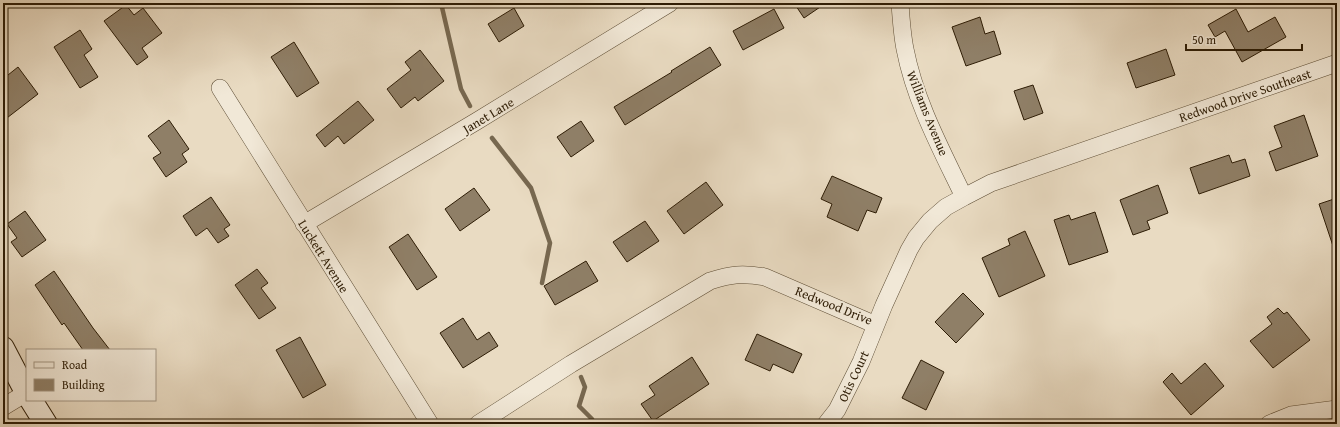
<svg xmlns="http://www.w3.org/2000/svg" width="1340" height="427" font-family="'Gentium Book Plus',serif">
  <style>
    .lines { fill: none; stroke-linecap: round; stroke-linejoin: round }
    .stream { stroke: #776850; stroke-width: 4.5 }
    .building { fill: #8f7f67; stroke: #2d1c05 }
    .minor-casing { stroke: #5c4c34; stroke-width: 18 }
    .secondary-casing { stroke: #2d1c05; stroke-width: 24 }
    .minor { stroke: #f1e8d7; stroke-width: 17 }
    .secondary { stroke: #f1e8d7; stroke-width: 22 }
    .labels { text-anchor: middle; stroke-width: 3.5; stroke-linejoin: round; paint-order: stroke }
    .street-label { font-size: 13px; fill: #2d1c05; stroke: #f1e8d7 }
  </style>
  <rect width="100%" height="100%" fill="#e9dbc2"/>
  <filter id="stains"><feTurbulence type="fractalNoise" baseFrequency=".005" numOctaves="4"/><feColorMatrix values="0 0 0 0 .2 0 0 0 0 .09 0 0 0 0 .02 0 0 0 .5 -.17"/></filter>
  <radialGradient id="worn" r=".72"><stop offset=".6" stop-color="#630" stop-opacity="0"/><stop offset="1" stop-color="#630" stop-opacity=".3"/></radialGradient>
  <g class="lines">
    <path class="stream" d="M 441,3 L 461,89 L 470,106
      M 492,138 L 531,188 L 550,243 L 542,283
      M 581,377 L 585,387 L 579,406 L 592,419 L 593,424"/>
  </g>
  <path class="building" d="M 794,3 L 826,3 L 804,18 Z
    M 126,5 L 134,15 L 143,8 L 162,33 L 142,48 L 148,57 L 137,65 L 104,21 Z
    M 514,8 L 524,26 L 499,42 L 488,24 Z
    M 774,9 L 784,28 L 743,50 L 733,31 Z
    M 1236,9 L 1248,32 L 1275,17 L 1286,37 L 1242,62 L 1225,31 L 1215,37 L 1208,25 Z
    M 980,17 L 985,34 L 994,31 L 1001,54 L 966,66 L 952,27 Z
    M 80,30 L 92,49 L 84,55 L 98,77 L 80,88 L 54,47 Z
    M 294,42 L 319,83 L 297,97 L 271,57 Z
    M 710,47 L 721,65 L 625,125 L 614,107 L 672,72 L 671,71 Z
    M 1166,49 L 1175,75 L 1136,88 L 1127,63 Z
    M 420,50 L 444,81 L 418,101 L 415,97 L 401,108 L 387,89 L 411,70 L 405,62 Z
    M 18,67 L 38,94 L 3,121 L 3,79 Z
    M 1033,85 L 1043,113 L 1024,120 L 1014,91 Z
    M 358,101 L 374,120 L 344,144 L 338,136 L 325,147 L 316,135 Z
    M 1304,115 L 1318,156 L 1276,171 L 1269,152 L 1282,147 L 1274,126 Z
    M 169,120 L 189,149 L 182,154 L 187,162 L 166,177 L 153,158 L 161,153 L 148,136 Z
    M 581,121 L 594,141 L 571,157 L 557,137 Z
    M 1229,155 L 1232,163 L 1245,159 L 1250,176 L 1199,194 L 1190,168 Z
    M 832,176 L 882,198 L 876,213 L 867,210 L 858,231 L 827,217 L 832,204 L 821,199 Z
    M 706,182 L 723,205 L 684,234 L 667,211 Z
    M 1158,185 L 1168,213 L 1147,221 L 1150,229 L 1133,235 L 1120,200 Z
    M 474,188 L 490,210 L 460,231 L 445,209 Z
    M 211,197 L 230,225 L 224,229 L 229,236 L 218,243 L 207,228 L 196,236 L 183,216 Z
    M 1337,198 L 1337,251 L 1335,252 L 1319,204 Z
    M 25,211 L 46,240 L 22,257 L 11,242 L 17,238 L 7,224 Z
    M 1095,212 L 1108,252 L 1069,265 L 1054,220 L 1069,215 L 1071,220 Z
    M 645,221 L 659,241 L 627,262 L 613,242 Z
    M 1025,231 L 1045,276 L 999,297 L 982,258 L 1010,245 L 1008,239 Z
    M 408,234 L 437,277 L 417,290 L 389,247 Z
    M 586,261 L 598,281 L 555,305 L 544,286 Z
    M 257,269 L 268,283 L 261,288 L 276,308 L 259,319 L 235,285 Z
    M 54,271 L 93,328 L 110,350 L 83,350 L 64,323 L 62,325 L 35,285 Z
    M 963,293 L 984,314 L 956,343 L 935,322 Z
    M 1278,308 L 1284,314 L 1287,312 L 1310,340 L 1273,368 L 1250,341 L 1272,324 L 1267,317 Z
    M 463,318 L 477,340 L 489,332 L 498,346 L 463,368 L 440,333 Z
    M 757,334 L 802,354 L 793,373 L 773,364 L 770,371 L 745,360 Z
    M 300,337 L 326,385 L 303,398 L 276,350 Z
    M 692,357 L 709,384 L 653,421 L 641,404 L 655,395 L 649,386 Z
    M 921,360 L 944,372 L 926,410 L 902,398 Z
    M 1205,363 L 1224,386 L 1191,415 L 1163,382 L 1172,373 L 1181,384 Z"/>
  <g class="lines">
    <g class="minor-casing">
      <path id="minor" d="M 900,3 C 901,18 902,34 905,49 C 915,101 941,149 964,197
        M 220,88 L 430,424
        M 304,224 L 477,121 L 670,3
        M 3,407 L 26,393
        M 478,424 L 571,364 L 710,281 C 732,274 743,273 765,277 L 876,325
        M 826,424 L 837,410 L 861,362 L 884,305 L 909,250 L 916,238 L 930,221 L 946,207 L 964,197 L 991,183 L 1337,63
        M 1269,424 L 1291,415 L 1337,409"/>
    </g>
    <g class="secondary-casing">
      <path id="secondary" d="M 3,348 L 27,394
        M 31,400 L 46,424"/>
    </g>
    <use href="#minor" class="minor"/>
    <use href="#secondary" class="secondary"/>
  </g>
  <g class="labels">
    <g class="street-label">
      <text transform="translate(1245 95) rotate(-19)" y="5">Redwood Drive Southeast</text>
      <text transform="translate(928 113) rotate(68)" y="5">Williams Avenue</text>
      <text transform="translate(488 115) rotate(-31)" y="5">Janet Lane</text>
      <text transform="translate(324 256) rotate(58)" y="5">Luckett Avenue</text>
      <text transform="translate(834 305) rotate(22)" y="5">Redwood Drive</text>
      <text transform="translate(853 376) rotate(-65)" y="5">Otis Court</text>
    </g>
  </g>
  <rect width="1340" height="427" fill="none" stroke="#e9dbc2" stroke-width="16"/>
  <rect x="4" y="4" width="1332" height="419" fill="none" stroke="#2d1c05" stroke-width="2"/>
  <rect x="8" y="8" width="1324" height="411" fill="none" stroke="#2d1c05"/>
  <rect x="26" y="349" width="130" height="52" fill="#f1e8d7" stroke="#a39683"/>
  <rect x="34" y="362" width="20" height="6" fill="#f1e8d7" stroke="#a39683"/>
  <text x="62" y="369" font-size="12" fill="#2d1c05">Road</text>
  <rect x="34" y="379" width="20" height="12" fill="#8f7f67" stroke="#a39683"/>
  <text x="62" y="389" font-size="12" fill="#2d1c05">Building</text>
  <path d="M1186 44v6h116v-6" fill="none" stroke="#2d1c05" stroke-width="2"/>
  <text x="1192" y="44" font-size="12" fill="#2d1c05" stroke="#f1e8d7" stroke-width="3" paint-order="stroke">50 m</text>
  <rect width="100%" height="100%" filter="url(#stains)"/>
  <rect width="100%" height="100%" fill="url(#worn)"/>
</svg>
